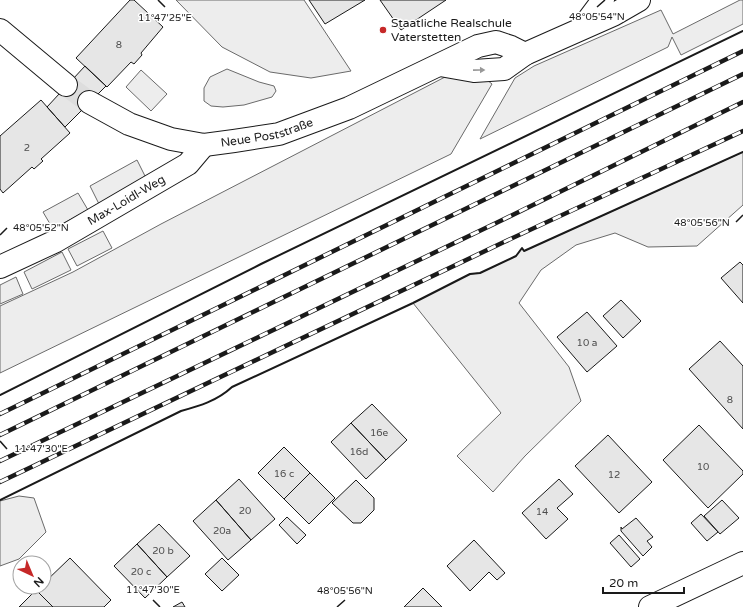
<svg xmlns="http://www.w3.org/2000/svg" width="743" height="607" font-family="'Varela Round',sans-serif">
  <style>
    .built { fill: #ededed; stroke: #6a6a6a }
    .building { fill: #e6e6e6; stroke: #1a1a1a }
    .lines { fill: none; stroke-linecap: round; stroke-linejoin: round }
    .street-tunnel { stroke: #ddd; stroke-width: 22; stroke-dasharray: 22 11; stroke-linecap: butt }
    .street-casing { stroke: #1a1a1a; stroke-width: 24 }
    .street { stroke: #fff; stroke-width: 22 }
    .rail-casing { stroke: #1a1a1a; stroke-width: 4.5 }
    .rail { stroke: #fff; stroke-width: 3; stroke-dasharray: 9; stroke-linecap: butt }
    .wall { stroke: #1a1a1a; stroke-width: 2 }
    .oneway { fill: #989898 }
    .ticks { fill: none; stroke: #1a1a1a; stroke-width: 1.5 }
    .poi-dot { fill: #c62828; stroke: #fff; stroke-width: 1.5 }
    .labels { text-anchor: middle; stroke-width: 3; stroke-linejoin: round; paint-order: stroke }
    .number-label { font-size: 10px; fill: #4d4d4d }
    .poi-label { font-size: 12px; fill: #1a1a1a; stroke: #fff; text-anchor: start }
    .street-label { font-size: 12px; fill: #1a1a1a; stroke: #fff }
    .ticks-label { font-size: 10px; text-anchor: middle; fill: #1a1a1a; stroke: #fff; stroke-width: 3; stroke-linejoin: round; paint-order: stroke }
  </style>
  <rect width="100%" height="100%" fill="#fff"/>
  <path class="built" d="M 176,0 L 304,0 L 351,71 L 311,78 L 270,72 L 222,47 Z
    M 740,0 L 743,0 L 743,24 L 681,55 L 672,37 L 668,47 L 480,139 L 515,78 L 534,66 L 661,10 L 673,34 Z
    M 227,69 L 259,82 L 274,86 L 276,91 L 272,97 L 244,105 L 223,107 L 211,106 L 204,101 L 204,88 L 210,77 Z
    M 141,70 L 167,94 L 151,111 L 126,87 Z
    M 482,76 L 492,84 L 451,154 L 0,373 L 0,306 L 73,272 L 161,224 L 445,77 Z
    M 743,152 L 743,205 L 697,246 L 648,247 L 615,233 L 576,245 L 541,270 L 519,303 L 569,367 L 581,401 L 525,456 L 493,492 L 457,456 L 501,413 L 413,303 L 470,274 L 480,273 L 516,256 L 522,248 L 524,251 Z
    M 137,160 L 146,178 L 99,204 L 90,186 Z
    M 78,193 L 88,210 L 53,229 L 43,212 Z
    M 103,231 L 112,248 L 77,266 L 68,249 Z
    M 62,252 L 71,270 L 32,289 L 24,272 Z
    M 16,277 L 23,294 L 0,304 L 0,285 Z
    M 19,496 L 34,498 L 46,532 L 19,559 L 0,566 L 0,501 Z"/>
  <path class="building" d="M 130,0 L 134,0 L 163,27 L 141,53 L 142,55 L 134,64 L 131,62 L 107,87 L 76,58 Z
    M 309,0 L 365,0 L 325,24 Z
    M 380,0 L 446,0 L 401,30 Z
    M 85,66 L 106,86 L 65,127 L 47,107 Z
    M 41,100 L 70,133 L 41,159 L 43,161 L 34,169 L 32,167 L 3,193 L 0,189 L 0,136 Z
    M 740,262 L 743,265 L 743,303 L 721,278 Z
    M 621,300 L 641,321 L 623,338 L 603,316 Z
    M 587,312 L 617,346 L 587,372 L 557,337 Z
    M 720,341 L 743,366 L 743,429 L 689,369 Z
    M 372,404 L 407,440 L 386,460 L 351,423 Z
    M 351,423 L 386,460 L 366,479 L 331,442 Z
    M 699,425 L 743,471 L 743,474 L 708,508 L 663,460 Z
    M 608,435 L 652,482 L 619,513 L 575,466 Z
    M 284,447 L 310,473 L 284,499 L 258,473 Z
    M 310,473 L 335,498 L 309,524 L 284,499 Z
    M 239,479 L 275,519 L 251,540 L 216,500 Z
    M 559,479 L 573,494 L 557,508 L 568,519 L 546,539 L 522,513 Z
    M 356,480 L 374,498 L 374,510 L 361,523 L 353,523 L 332,503 Z
    M 216,500 L 251,540 L 228,560 L 193,521 Z
    M 722,500 L 739,518 L 720,534 L 704,516 Z
    M 701,514 L 718,532 L 707,541 L 691,523 Z
    M 287,517 L 306,535 L 297,544 L 279,525 Z
    M 636,518 L 653,537 L 647,541 L 652,547 L 643,556 L 621,531 L 621,527 L 622,529 Z
    M 159,524 L 190,556 L 167,577 L 137,544 Z
    M 619,535 L 640,559 L 631,567 L 610,543 Z
    M 474,540 L 505,573 L 497,580 L 489,572 L 470,591 L 447,566 Z
    M 137,544 L 167,577 L 145,598 L 114,566 Z
    M 70,558 L 111,600 L 104,607 L 53,607 L 36,590 L 39,587 L 44,587 L 44,583 Z
    M 222,558 L 239,575 L 222,591 L 205,574 Z
    M 423,588 L 442,607 L 404,607 Z
    M 36,590 L 53,607 L 19,607 Z
    M 182,602 L 185,607 L 173,607 Z"/>
  <g class="lines">
    <path class="street-tunnel" d="M 66,85 L 89,102"/>
    <g class="street-casing">
      <g id="street">
        <path d="M 582,28 L 603,0"/>
        <path d="M 0,30 L 66,85"/>
        <path d="M 440,65 L 474,71 L 504,69 L 525,54 L 613,15 L 639,0"/>
        <path id="s1" d="M 89,102 L 129,124 L 171,139 L 204,145 L 234,141 L 279,134 L 349,108 L 478,46 L 496,42 L 511,47 L 525,54"/>
        <path id="s2" d="M 0,267 L 56,241 L 188,164 L 204,145"/>
        <path d="M 650,607 L 743,563"/>
      </g>
    </g>
    <use href="#street" class="street"/>
    <g class="rail-casing">
      <path id="rail" d="M 0,414 L 743,51
        M 0,435 L 743,74
        M 0,461 L 494,224 L 743,102
        M 0,482 L 504,242 L 743,131"/>
    </g>
    <use href="#rail" class="rail"/>
    <path class="wall" d="M 0,395 L 261,264 L 743,31
      M 0,500 L 181,411 C 199,406 217,401 232,387 L 413,303 L 470,274 L 480,273 L 516,256 L 522,248 L 524,251 L 743,152"/>
  </g>
  <defs><path id="oneway-solid" d="M-6-.8H1V-3.2L6.5 0L1 3.2V.8H-6Z"/></defs>
  <use class="oneway" href="#oneway-solid" transform="translate(479 70) rotate(-1)"/>
  <path class="ticks" d="M 158,0 L 165,7M 597,7 L 605,0M 736,222 L 743,215M 0,235 L 7,228M 0,441 L 7,449M 153,600 L 160,607M 337,607 L 345,600"/>
  <circle class="poi-dot" cx="383" cy="30" r="4"/>
  <g class="labels">
    <g class="number-label">
      <text x="119" y="48">8</text>
      <text x="27" y="151">2</text>
      <text x="587" y="346">10 a</text>
      <text x="730" y="403">8</text>
      <text x="379" y="436">16e</text>
      <text x="359" y="455">16d</text>
      <text x="703" y="470">10</text>
      <text x="284" y="477">16 c</text>
      <text x="614" y="478">12</text>
      <text x="245" y="514">20</text>
      <text x="542" y="515">14</text>
      <text x="222" y="534">20a</text>
      <text x="163" y="554">20 b</text>
      <text x="141" y="575">20 c</text>
    </g>
    <g class="poi-label">
      <text x="391" y="27">Staatliche Realschule<tspan x="391" dy="14">Vaterstetten</tspan></text>
    </g>
    <g class="street-label">
      <text dy="4" stroke="none"><textPath href="#s1" startOffset="188">Neue Poststraße</textPath></text>
      <text dy="4" stroke="none"><textPath href="#s2" startOffset="143">Max-Loidl-Weg</textPath></text>
    </g>
  </g>
  <g class="ticks-label">
    <text x="597" y="20">48°05'54"N</text>
    <text x="165" y="21">11°47'25"E</text>
    <text x="702" y="226">48°05'56"N</text>
    <text x="41" y="231">48°05'52"N</text>
    <text x="41" y="452">11°47'30"E</text>
    <text x="153" y="593">11°47'30"E</text>
    <text x="345" y="594">48°05'56"N</text>
  </g>
  <g transform="translate(32 575) rotate(136)"><circle r="19" fill="#ffffff" stroke="#a3a3a3"/>
  <path d="M0-3L7 15L0 10L-7 15Z" fill="#c62828"/>
  <text y="-6" font-size="11" font-weight="bold" text-anchor="middle" fill="#1a1a1a">N</text>
  </g>
  <path d="M603 587v6h81v-6" fill="none" stroke="#1a1a1a" stroke-width="2"/>
  <text x="609" y="587" font-size="12" fill="#1a1a1a" stroke="#ffffff" stroke-width="3" paint-order="stroke">20 m</text>
</svg>
